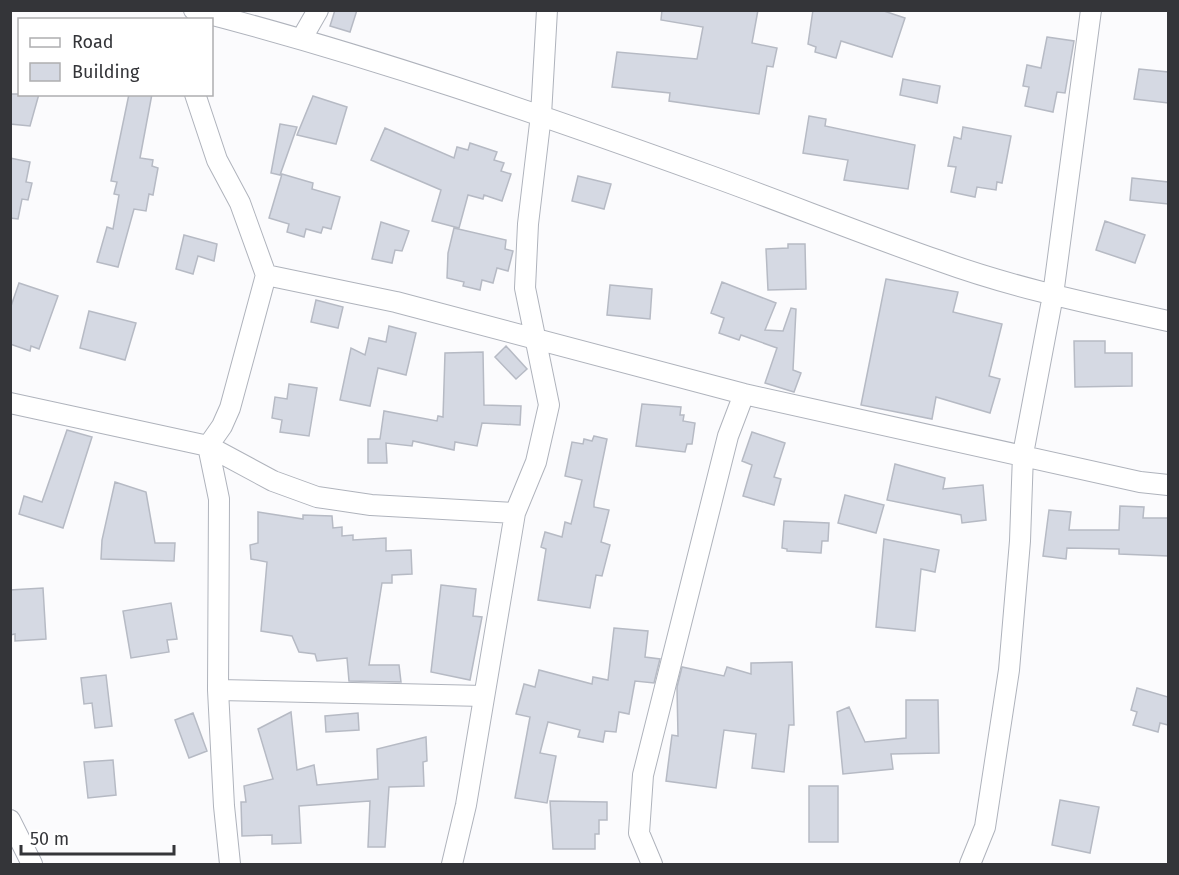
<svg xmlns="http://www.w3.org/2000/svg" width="1179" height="875" font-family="'Fira Sans',sans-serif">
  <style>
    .building { fill: #d5d9e3; stroke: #b6bac4; stroke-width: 1.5 }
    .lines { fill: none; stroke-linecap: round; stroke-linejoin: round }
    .street-casing { stroke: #afb3bc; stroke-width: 22 }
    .street { stroke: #fff; stroke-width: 20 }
  </style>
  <rect width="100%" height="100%" fill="#fbfbfd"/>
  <path class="building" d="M 335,10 L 357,10 L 350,32 L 330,26 Z
    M 662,10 L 758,10 L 752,43 L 777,48 L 773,67 L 767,66 L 759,114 L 669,101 L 670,93 L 612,87 L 617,52 L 697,59 L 703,27 L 661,20 Z
    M 813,10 L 881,10 L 905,18 L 892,57 L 841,41 L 836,58 L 815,52 L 816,47 L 808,44 Z
    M 1047,37 L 1074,41 L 1065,93 L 1057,92 L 1053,112 L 1025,106 L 1029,87 L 1023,86 L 1027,65 L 1041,68 Z
    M 1139,69 L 1168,72 L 1168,103 L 1134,99 Z
    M 903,79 L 940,86 L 937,103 L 900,95 Z
    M 10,94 L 39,94 L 30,126 L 10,124 Z
    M 129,94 L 152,94 L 140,158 L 153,160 L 152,166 L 158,168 L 153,195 L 149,194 L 146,211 L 134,209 L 118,267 L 97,262 L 107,227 L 113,229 L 119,195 L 114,194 L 117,182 L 111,181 Z
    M 313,96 L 347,107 L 336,144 L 297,135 Z
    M 809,116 L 826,119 L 825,126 L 915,145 L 908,189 L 844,180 L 848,160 L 803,153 Z
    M 280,124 L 297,127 L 280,175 L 271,173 Z
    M 963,127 L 1011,136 L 1002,183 L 997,182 L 996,190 L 977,187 L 975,197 L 951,192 L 956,167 L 948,166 L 954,137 L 961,139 Z
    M 385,128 L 454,158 L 457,147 L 468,150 L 470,143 L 497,152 L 494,160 L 504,163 L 501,171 L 511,174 L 502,201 L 484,195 L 483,199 L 468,195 L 459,228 L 432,221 L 441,190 L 371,160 Z
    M 10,158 L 30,162 L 26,182 L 32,183 L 28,200 L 22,199 L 18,219 L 10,218 Z
    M 282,174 L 313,183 L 312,189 L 340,197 L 331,229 L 323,227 L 321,233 L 306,229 L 304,237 L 287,232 L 289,224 L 269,218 Z
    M 578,176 L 611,184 L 604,209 L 572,201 Z
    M 1132,178 L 1168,182 L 1168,204 L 1130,200 Z
    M 1105,221 L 1145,235 L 1135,263 L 1096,250 Z
    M 381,222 L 409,231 L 402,251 L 395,250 L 392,263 L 372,259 Z
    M 454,228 L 506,240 L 505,249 L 513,251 L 508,271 L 497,268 L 493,283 L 482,280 L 480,290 L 463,286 L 464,282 L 447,278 L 448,253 Z
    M 184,235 L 217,244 L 214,261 L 198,256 L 193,274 L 176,269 Z
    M 788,244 L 805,244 L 806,289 L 768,290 L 766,249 L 788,248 Z
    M 886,279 L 958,292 L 953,312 L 1002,324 L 989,376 L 1000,379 L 990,413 L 936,397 L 932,419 L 861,405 Z
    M 722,282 L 776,303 L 765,330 L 783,331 L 791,308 L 796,309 L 793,370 L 801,373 L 794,392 L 765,383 L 777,348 L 741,335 L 739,340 L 719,333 L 724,318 L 711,313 Z
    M 19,283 L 58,296 L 39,349 L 31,346 L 30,351 L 10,344 L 10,309 Z
    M 610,285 L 652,289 L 650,319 L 607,315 Z
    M 316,300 L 343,307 L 338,328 L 311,322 Z
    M 89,311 L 136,323 L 125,360 L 80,348 Z
    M 389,326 L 416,333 L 406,375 L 378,368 L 370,406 L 340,400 L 351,348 L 365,355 L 369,338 L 386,342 Z
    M 1074,341 L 1105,341 L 1105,353 L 1132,353 L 1132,386 L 1075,387 Z
    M 506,346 L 527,369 L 516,379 L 495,357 Z
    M 483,352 L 484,405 L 521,406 L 520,425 L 482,423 L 477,446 L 455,442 L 454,450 L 413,441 L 412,446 L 386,443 L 387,463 L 368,463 L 368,439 L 380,439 L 384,411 L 437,421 L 438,416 L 443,417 L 445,353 Z
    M 289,384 L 317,388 L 309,436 L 280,432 L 282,420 L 272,418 L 275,397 L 287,399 Z
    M 642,404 L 681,407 L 680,415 L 684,415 L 683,421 L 695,423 L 692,444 L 687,444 L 685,452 L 636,446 Z
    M 67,430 L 92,437 L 63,528 L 19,514 L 24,496 L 42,502 Z
    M 752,432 L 785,443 L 774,477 L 781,479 L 774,505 L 743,496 L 752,465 L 742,461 Z
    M 594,436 L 607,439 L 594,502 L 594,507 L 609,510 L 601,542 L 610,545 L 602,576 L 596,575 L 590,608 L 538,600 L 546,549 L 541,547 L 545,532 L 562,537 L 565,522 L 571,524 L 582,480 L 565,476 L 572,442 L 583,444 L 584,439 L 592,441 Z
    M 895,464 L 945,478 L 943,489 L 983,485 L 986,520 L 962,523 L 961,515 L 887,500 Z
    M 115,482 L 146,492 L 155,543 L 175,543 L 174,561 L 101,559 L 102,540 Z
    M 845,495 L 884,505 L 876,533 L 838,523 Z
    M 1120,506 L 1144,507 L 1143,518 L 1168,518 L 1168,556 L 1119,554 L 1119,549 L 1067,548 L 1066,559 L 1043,556 L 1049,510 L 1071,512 L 1069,530 L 1119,530 Z
    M 258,512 L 303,519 L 303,515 L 332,516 L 333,528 L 342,527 L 342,536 L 353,535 L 353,540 L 386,538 L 386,551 L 411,550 L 412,574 L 392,575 L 392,583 L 382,583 L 369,665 L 399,665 L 401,682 L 349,681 L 347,658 L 317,661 L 315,654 L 299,652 L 292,636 L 261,631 L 267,562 L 251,559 L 250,545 L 258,543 Z
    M 784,521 L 829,523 L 828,541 L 822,541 L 821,553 L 787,551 L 787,549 L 782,548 Z
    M 884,539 L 939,550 L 935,572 L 921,569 L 915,631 L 876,627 Z
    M 441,585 L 476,589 L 473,616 L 482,617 L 470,680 L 431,672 Z
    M 43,588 L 46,639 L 15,641 L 15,634 L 10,635 L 10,590 Z
    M 171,603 L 177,639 L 167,640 L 169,652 L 131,658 L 123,611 Z
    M 614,628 L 648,631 L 645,657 L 660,659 L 654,683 L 635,681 L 629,714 L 619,712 L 616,732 L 605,731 L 603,742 L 578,737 L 580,730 L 548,722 L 540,753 L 556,756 L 547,803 L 515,798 L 530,717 L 516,714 L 524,684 L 535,687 L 539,670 L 592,684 L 593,677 L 608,680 Z
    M 792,662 L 794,725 L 789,725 L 784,772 L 752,768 L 756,734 L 724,730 L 716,788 L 666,781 L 672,735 L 678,736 L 677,687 L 682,667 L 724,676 L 727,667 L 751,674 L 751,663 Z
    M 106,675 L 112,726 L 95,728 L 92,703 L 84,704 L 81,678 Z
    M 1137,688 L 1168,697 L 1168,725 L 1160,723 L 1158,732 L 1133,725 L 1137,712 L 1131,710 Z
    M 906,700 L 938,700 L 939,753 L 891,754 L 893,769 L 843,774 L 837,712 L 849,707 L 865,742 L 906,738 Z
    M 291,712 L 297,770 L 314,765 L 317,785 L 378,779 L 377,749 L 426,737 L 427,761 L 423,762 L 424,786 L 389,787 L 385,847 L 368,847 L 370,801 L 299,806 L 301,843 L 272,844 L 272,835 L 242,836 L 241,802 L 246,802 L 244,786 L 273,779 L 258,729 Z
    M 193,713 L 207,751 L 189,758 L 175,720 Z
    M 358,713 L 359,730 L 326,732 L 325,716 Z
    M 113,760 L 116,795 L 88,798 L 84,762 Z
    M 809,786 L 838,786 L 838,842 L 809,842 Z
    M 1060,800 L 1099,807 L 1090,853 L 1052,845 Z
    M 550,801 L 607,802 L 607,820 L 599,820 L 599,834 L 595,834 L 595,849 L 553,849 Z"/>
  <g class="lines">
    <g class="street-casing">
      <path id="street" d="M 194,10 C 369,55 539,114 708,175 C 786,203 862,234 940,261 C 1014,288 1092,304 1168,321
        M 302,38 L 318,10
        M 195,94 L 217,160 L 240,203 L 266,275 L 230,408 L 222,426 L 208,446 L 219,499 L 218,690 L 224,806 L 230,864
        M 266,275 L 396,302 L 744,394 L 1140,482 L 1168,485
        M 10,403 L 208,446 L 273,481 L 317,497 L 371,505 L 515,513
        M 218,690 L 484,696
        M 10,820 L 32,864
        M 452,864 L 466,805 L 515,513 L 536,462 L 549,405 L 525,288 L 528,224 L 541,115 L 547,10
        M 652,864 L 639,833 L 643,775 L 728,436 L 744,394
        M 970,864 L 985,827 L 1009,670 L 1020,541 L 1023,454 L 1053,295 L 1091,10"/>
    </g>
    <use href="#street" class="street"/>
  </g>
  <rect width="1179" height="875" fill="none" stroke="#343539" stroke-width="24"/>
  <rect x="18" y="18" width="195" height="78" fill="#ffffff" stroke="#aeaeb0" stroke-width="1.5"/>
  <rect x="30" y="38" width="30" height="9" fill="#ffffff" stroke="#aeaeb0" stroke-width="1.5"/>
  <text x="72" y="48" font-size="18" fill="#343539">Road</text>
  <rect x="30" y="63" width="30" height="18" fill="#d5d9e3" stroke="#aeaeb0" stroke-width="1.5"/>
  <text x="72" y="78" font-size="18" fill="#343539">Building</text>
  <path d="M21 845v9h153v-9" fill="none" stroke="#343539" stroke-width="3"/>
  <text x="30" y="845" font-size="18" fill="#343539" stroke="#ffffff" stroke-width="4.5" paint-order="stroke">50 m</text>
</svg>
